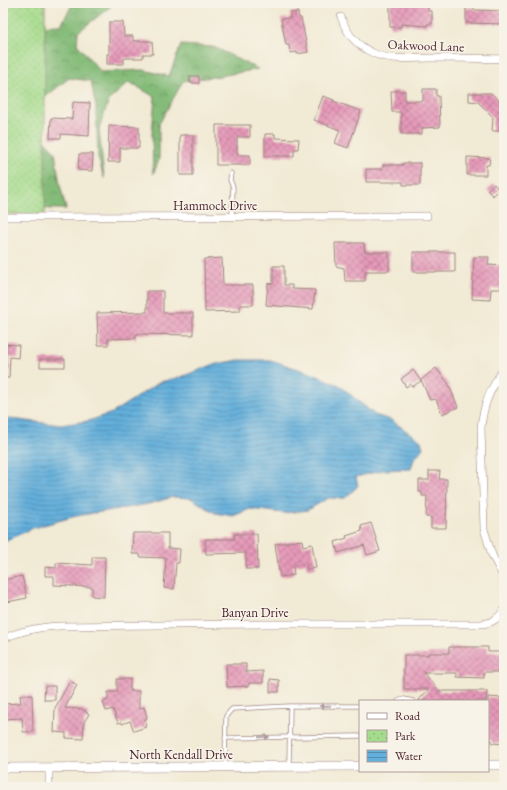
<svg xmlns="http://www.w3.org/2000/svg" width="507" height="790" font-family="'EB Garamond',serif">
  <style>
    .forest { fill: url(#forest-crowns); stroke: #676d52 }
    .park { fill: url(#park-dots); stroke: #787d5c }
    .water { fill: url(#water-rules); stroke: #566783 }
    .building { fill: url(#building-cross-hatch) }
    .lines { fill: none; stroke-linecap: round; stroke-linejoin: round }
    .service-casing { stroke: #9e8480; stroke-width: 5 }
    .minor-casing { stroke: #9e8480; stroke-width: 8 }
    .tertiary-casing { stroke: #9e8480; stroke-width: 10 }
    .service { stroke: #fff; stroke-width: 3.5 }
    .minor { stroke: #fff; stroke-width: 7 }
    .tertiary { stroke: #fff; stroke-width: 9 }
    .oneway { fill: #ae9aa0 }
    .labels { text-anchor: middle; stroke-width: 3.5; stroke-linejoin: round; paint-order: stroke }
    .street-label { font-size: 13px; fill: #4a1f2b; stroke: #f7f3e8 }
  </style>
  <defs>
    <pattern id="forest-crowns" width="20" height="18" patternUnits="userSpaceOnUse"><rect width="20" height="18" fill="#84bb78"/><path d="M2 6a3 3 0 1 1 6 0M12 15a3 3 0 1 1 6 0" fill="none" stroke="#6e9763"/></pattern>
    <pattern id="park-dots" width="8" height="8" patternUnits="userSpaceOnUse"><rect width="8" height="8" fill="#a5db8c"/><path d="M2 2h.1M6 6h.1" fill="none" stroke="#90bc79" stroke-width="1.8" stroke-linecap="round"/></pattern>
    <pattern id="water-rules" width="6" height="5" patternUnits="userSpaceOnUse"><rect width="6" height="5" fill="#62afdb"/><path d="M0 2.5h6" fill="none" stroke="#538eb2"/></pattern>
    <pattern id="building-cross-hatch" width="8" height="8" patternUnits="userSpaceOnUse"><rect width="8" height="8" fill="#e69ab9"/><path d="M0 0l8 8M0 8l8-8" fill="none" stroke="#bc7d97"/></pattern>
  </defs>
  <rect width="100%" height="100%" fill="#f7f3e8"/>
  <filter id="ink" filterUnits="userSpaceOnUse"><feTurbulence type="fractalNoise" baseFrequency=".025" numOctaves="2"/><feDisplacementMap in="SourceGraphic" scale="8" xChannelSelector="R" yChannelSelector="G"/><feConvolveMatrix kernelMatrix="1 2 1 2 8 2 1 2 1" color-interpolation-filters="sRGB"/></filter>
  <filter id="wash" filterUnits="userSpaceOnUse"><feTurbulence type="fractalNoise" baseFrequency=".012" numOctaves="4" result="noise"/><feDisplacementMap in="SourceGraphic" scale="16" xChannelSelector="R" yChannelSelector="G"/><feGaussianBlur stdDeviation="0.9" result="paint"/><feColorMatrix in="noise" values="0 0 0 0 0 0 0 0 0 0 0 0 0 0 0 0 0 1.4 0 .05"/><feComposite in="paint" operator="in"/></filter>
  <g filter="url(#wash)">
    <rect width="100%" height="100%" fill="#f1ead4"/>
    <path class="forest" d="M 73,3 L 111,3 L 111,6 L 78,32 L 77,44 L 101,72 L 143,70 L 169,76 L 181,45 L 214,47 L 258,69 L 220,76 L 183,81 L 159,124 L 159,160 L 153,174 L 152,133 L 155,97 L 129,82 L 109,100 L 99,128 L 104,178 L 98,157 L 96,108 L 91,81 L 69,78 L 34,106 L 30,124 L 55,152 L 60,185 L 66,209 L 3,208 L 32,26 L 61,25 Z"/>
    <path class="park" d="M 3,3 L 45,3 L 45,214 L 3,214 Z"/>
    <path class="water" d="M 238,360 L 270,360 L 308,372 L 339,385 L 375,415 L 391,420 L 421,441 L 423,448 L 414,459 L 411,469 L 383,470 L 356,477 L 358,486 L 345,498 L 328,498 L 308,510 L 284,513 L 250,509 L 233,516 L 215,513 L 191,498 L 173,497 L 149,504 L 76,516 L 33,528 L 3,542 L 3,418 L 61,425 L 88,421 L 112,413 L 160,382 L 181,377 L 212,365 Z"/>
    <g id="blocks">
      <path class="building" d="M 390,3 L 428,3 L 428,11 L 432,11 L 432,24 L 427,24 L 427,26 L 401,24 L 401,27 L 390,27 Z
        M 466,8 L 474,8 L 474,10 L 504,11 L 504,24 L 466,23 Z
        M 298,12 L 299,18 L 301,18 L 308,52 L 297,54 L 297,52 L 290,53 L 289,45 L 286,45 L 281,19 L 290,18 L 290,13 Z
        M 109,22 L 123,22 L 124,36 L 133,36 L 133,41 L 152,41 L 153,54 L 143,54 L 143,58 L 124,58 L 124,64 L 107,64 L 107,54 L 109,54 Z
        M 190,76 L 199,76 L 199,83 L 190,83 Z
        M 423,89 L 436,89 L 436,96 L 439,96 L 440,127 L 422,128 L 422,134 L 401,134 L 401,112 L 392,112 L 391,91 L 405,91 L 405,101 L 423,101 Z
        M 469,93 L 491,93 L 504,105 L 504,131 L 492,131 L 493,118 L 491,115 L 478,102 L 469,101 Z
        M 323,96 L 334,100 L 333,101 L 361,111 L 348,148 L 335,143 L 340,130 L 314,120 Z
        M 73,102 L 90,103 L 89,136 L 61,134 L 61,138 L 50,138 L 51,118 L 72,119 Z
        M 216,125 L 250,125 L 250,137 L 237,137 L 237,155 L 250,155 L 250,165 L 216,165 Z
        M 109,126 L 139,127 L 139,148 L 120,148 L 120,162 L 108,162 Z
        M 265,134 L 275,134 L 275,138 L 299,139 L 298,149 L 294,149 L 294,156 L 265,156 Z
        M 180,135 L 193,135 L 193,175 L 180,175 Z
        M 79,154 L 93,154 L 92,171 L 78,170 Z
        M 467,157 L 490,158 L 489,165 L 486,165 L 486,175 L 467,175 Z
        M 403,163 L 420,163 L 420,185 L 403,185 L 403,182 L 366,182 L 366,169 L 383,169 L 383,165 L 403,165 Z
        M 494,184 L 499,190 L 493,196 L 487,190 Z
        M 335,243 L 364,243 L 365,252 L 389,252 L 389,271 L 365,271 L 365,281 L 345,281 L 344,268 L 336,266 Z
        M 413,252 L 455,252 L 455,272 L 413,272 Z
        M 474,257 L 489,257 L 488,265 L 504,266 L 504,285 L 500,289 L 491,289 L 490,300 L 472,299 Z
        M 222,258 L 223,285 L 253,285 L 253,305 L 240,305 L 240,311 L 205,312 L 204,259 Z
        M 273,266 L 284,266 L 284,285 L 292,285 L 292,289 L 315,290 L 313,309 L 266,305 L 268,283 L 273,284 Z
        M 147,291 L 163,291 L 163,313 L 193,313 L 193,335 L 136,334 L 136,338 L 108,339 L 108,345 L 98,345 L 97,313 L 147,312 Z
        M 3,344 L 19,345 L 18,358 L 10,357 L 9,378 L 3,378 Z
        M 40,359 L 65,359 L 65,367 L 40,367 Z
        M 436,368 L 448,383 L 458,407 L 442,414 L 436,399 L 430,400 L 421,380 Z
        M 413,370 L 421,381 L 412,387 L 410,384 L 406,387 L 401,379 Z
        M 429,471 L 440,471 L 439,479 L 447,479 L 446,528 L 431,528 L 431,517 L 426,517 L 427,496 L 422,496 L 422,492 L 419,492 L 419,480 L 429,480 Z
        M 371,523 L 380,551 L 367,555 L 364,545 L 338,553 L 335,542 L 347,538 L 346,536 L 362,531 L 361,526 Z
        M 133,533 L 168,533 L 168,548 L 180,549 L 179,563 L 176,563 L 174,589 L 164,588 L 166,558 L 140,557 L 140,554 L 132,554 Z
        M 234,534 L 257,534 L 258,569 L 246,569 L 246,553 L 206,554 L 205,539 L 235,539 Z
        M 302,540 L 303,546 L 312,544 L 316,568 L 307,569 L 306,563 L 293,566 L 294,575 L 280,577 L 275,544 Z
        M 92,557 L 105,557 L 104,597 L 92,596 L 92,587 L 54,585 L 54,576 L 45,576 L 45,567 L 56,568 L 56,563 L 92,565 Z
        M 22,576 L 27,598 L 7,602 L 6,597 L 3,598 L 3,580 Z
        M 449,647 L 488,647 L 488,652 L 504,652 L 504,672 L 484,672 L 484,678 L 457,677 L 457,673 L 424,673 L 439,691 L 487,691 L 486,701 L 418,701 L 429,689 L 404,689 L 404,655 L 428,655 L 428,653 L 449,653 Z
        M 226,664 L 246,664 L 246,672 L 263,671 L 263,683 L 249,683 L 249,686 L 227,687 Z
        M 117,679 L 130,679 L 130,691 L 139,691 L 139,709 L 144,707 L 147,718 L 145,719 L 146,723 L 145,724 L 146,727 L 134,731 L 130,721 L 122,724 L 121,722 L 118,723 L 113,709 L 106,711 L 103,702 L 108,700 L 108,692 L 117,692 Z
        M 270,679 L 279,680 L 279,692 L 270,692 Z
        M 70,681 L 77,685 L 65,708 L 82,709 L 89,714 L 84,722 L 83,739 L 66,738 L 66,733 L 54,732 L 55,708 Z
        M 45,686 L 55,686 L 55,700 L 44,700 Z
        M 20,695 L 32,695 L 33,732 L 23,732 L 22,718 L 3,719 L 3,704 L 21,703 Z
        M 488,697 L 504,698 L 504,744 L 492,743 L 492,740 L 488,740 Z"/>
    </g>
  </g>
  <g filter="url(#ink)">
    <use href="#blocks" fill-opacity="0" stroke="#9e8480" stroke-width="1"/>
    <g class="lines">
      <g class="service-casing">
        <path id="service" d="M 231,173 L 230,180 L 233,187 L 232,216
          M 398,701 L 404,699 L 413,701
          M 225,738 L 360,736
          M 289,765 L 290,706
          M 225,766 L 226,716 L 232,709 L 290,706 L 360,706"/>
      </g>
      <g class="minor-casing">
        <path id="minor" d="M 341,17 C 347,34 356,45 373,53 C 390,61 412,58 430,58 C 455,58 479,58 504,59
          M 3,217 L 427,216
          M 504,368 C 491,388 483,404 481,428 L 484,529 L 492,555 L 504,578
          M 3,639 C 21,630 39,627 60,626 L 262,624 L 481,624 C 492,623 498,619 504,610
          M 49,787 L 49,768"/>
      </g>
      <g class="tertiary-casing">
        <path id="tertiary" d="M 488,765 L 504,765
          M 3,768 L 360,766"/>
      </g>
      <use href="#service" class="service"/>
      <use href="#minor" class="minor"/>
      <use href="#tertiary" class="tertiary"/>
    </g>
    <defs><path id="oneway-solid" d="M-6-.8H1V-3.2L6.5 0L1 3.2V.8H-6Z"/></defs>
    <g class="oneway">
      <use href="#oneway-solid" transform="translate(325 706) rotate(180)"/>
      <use href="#oneway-solid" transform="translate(264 737) rotate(-1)"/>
    </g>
  </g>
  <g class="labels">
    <g class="street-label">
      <text transform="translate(426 45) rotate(2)" y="5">Oakwood Lane</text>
      <text x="215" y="210">Hammock Drive</text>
      <text x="255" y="617">Banyan Drive</text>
      <text x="181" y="759">North Kendall Drive</text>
    </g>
  </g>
  <rect width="507" height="790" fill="none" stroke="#f7f3e8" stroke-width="16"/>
  <rect x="359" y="700" width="130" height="72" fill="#f7f3e8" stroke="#b29e9c"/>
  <rect x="367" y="713" width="20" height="6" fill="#ffffff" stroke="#b29e9c"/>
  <text x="395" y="720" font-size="12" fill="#4a1f2b">Road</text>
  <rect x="367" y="730" width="20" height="12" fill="url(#park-dots)" stroke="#b29e9c"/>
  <text x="395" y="740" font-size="12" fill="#4a1f2b">Park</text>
  <rect x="367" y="750" width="20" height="12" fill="url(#water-rules)" stroke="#b29e9c"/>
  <text x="395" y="760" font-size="12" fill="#4a1f2b">Water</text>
</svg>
